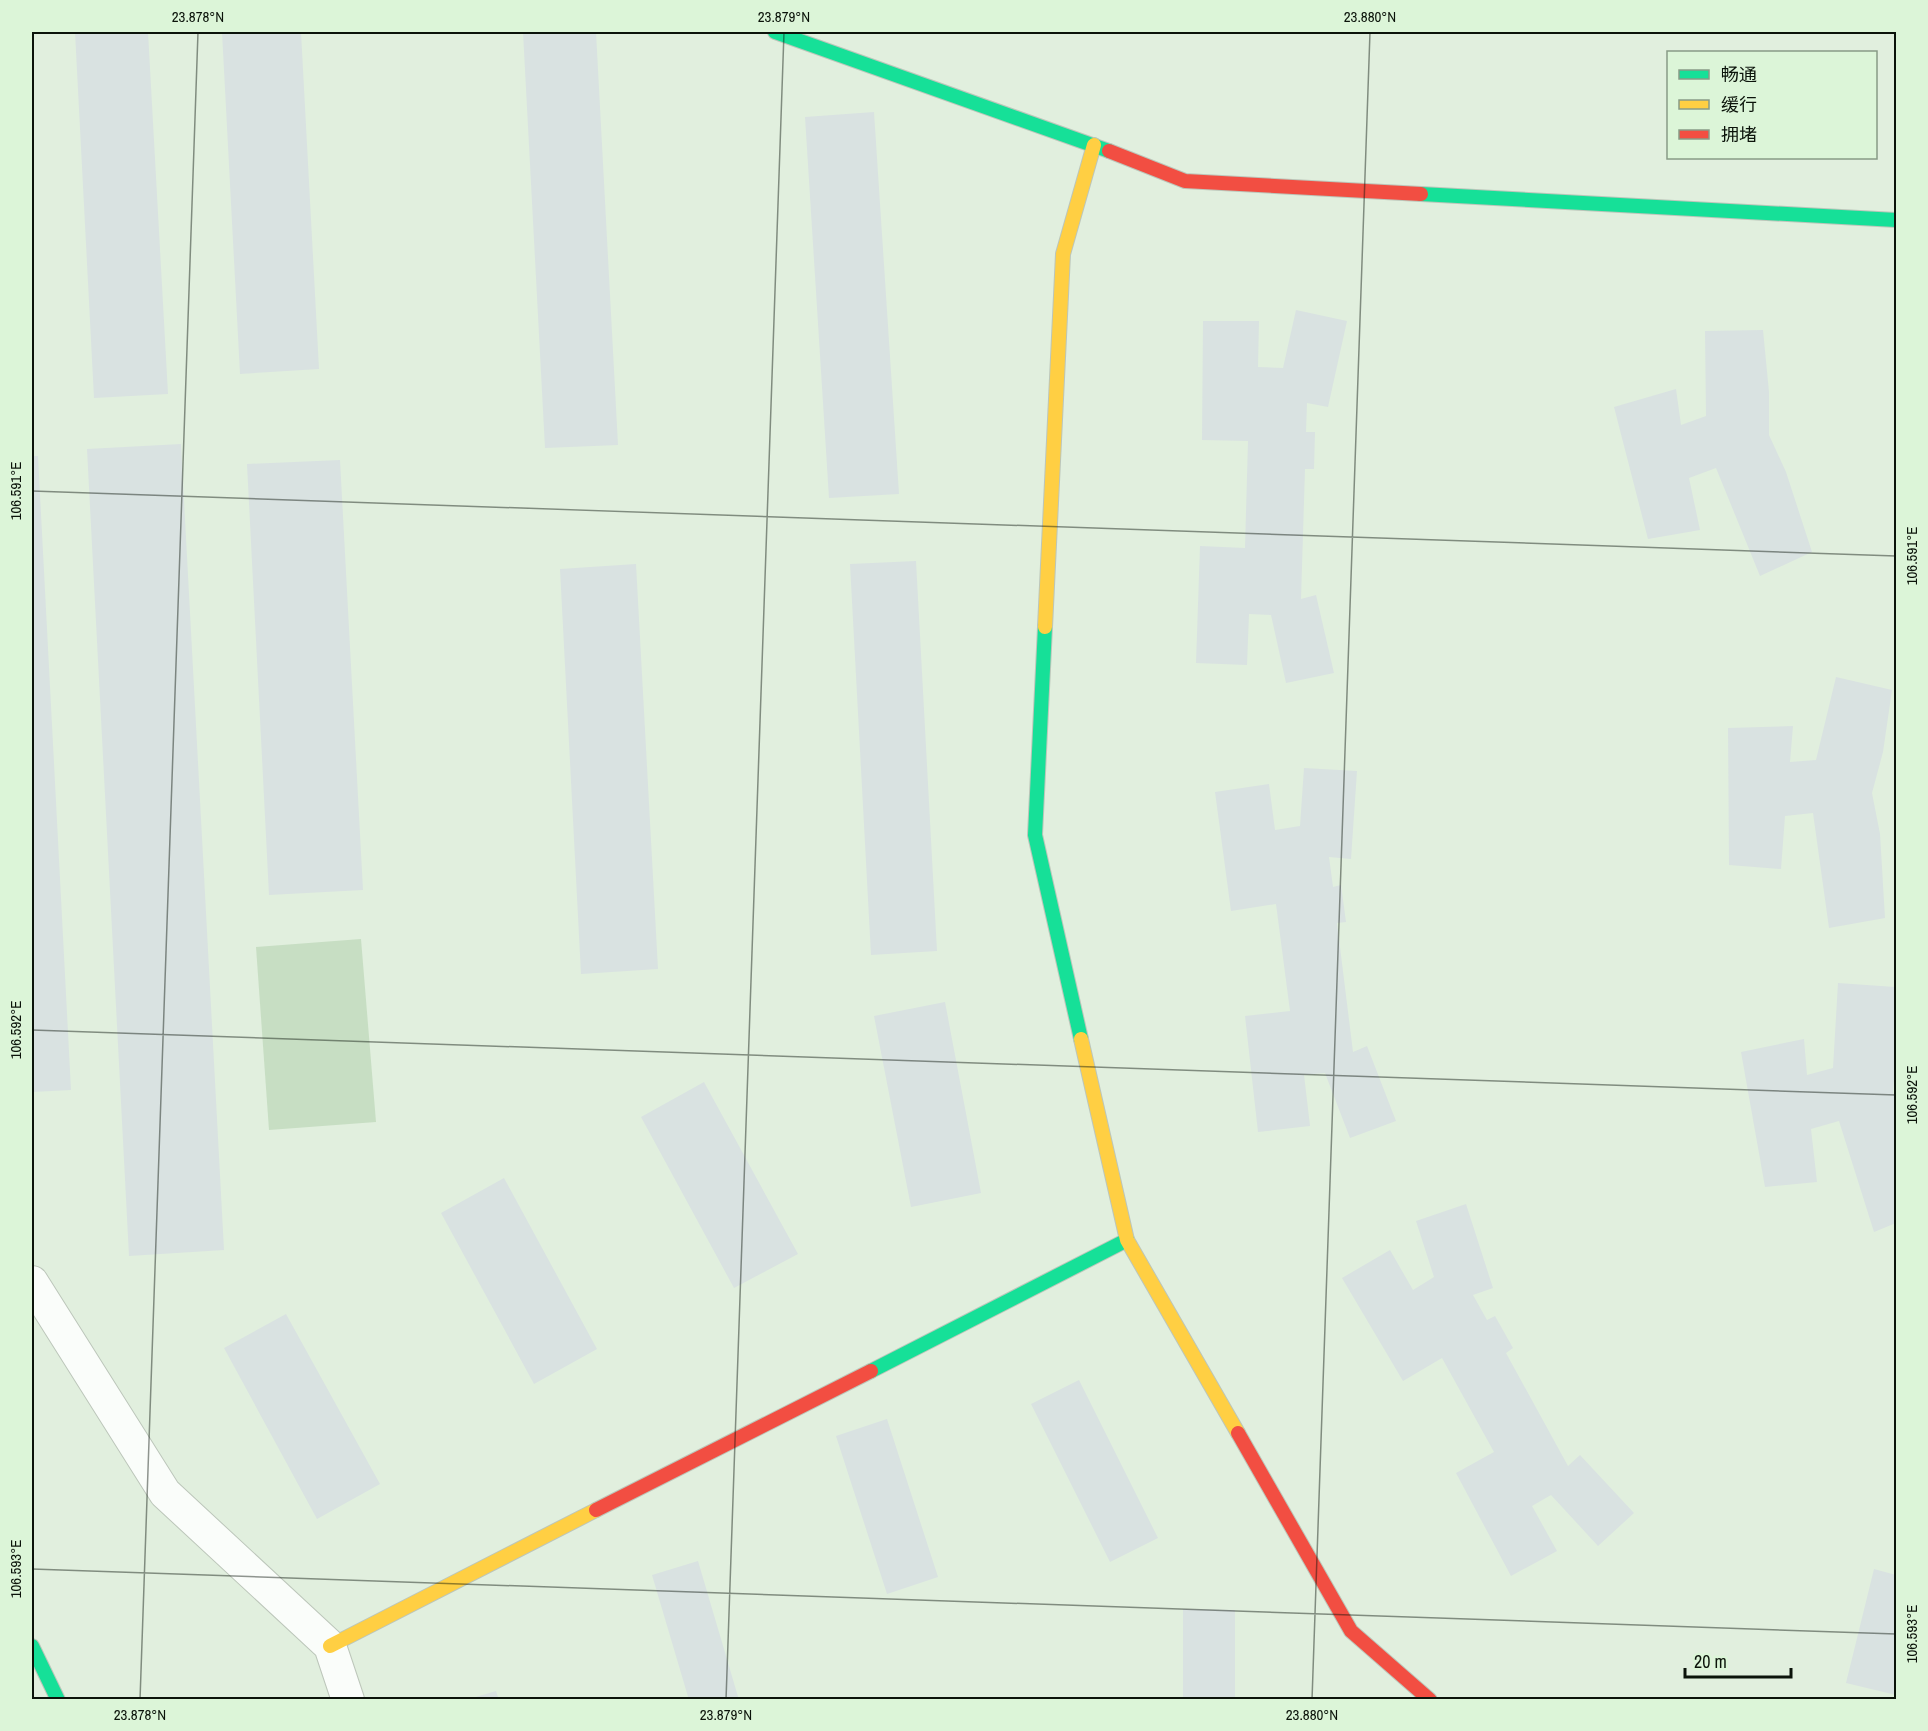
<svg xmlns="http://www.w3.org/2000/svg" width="1928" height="1731" font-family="'Archivo Narrow','Noto Sans SC',sans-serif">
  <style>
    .green { fill: #c7dec3 }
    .building { fill: #d9e2e1 }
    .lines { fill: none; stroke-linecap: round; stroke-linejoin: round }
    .street-casing { stroke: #bcc6ba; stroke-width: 34 }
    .fast-casing { stroke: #bcc6ba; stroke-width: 16 }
    .slow-casing { stroke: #bcc6ba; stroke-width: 16 }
    .jam-casing { stroke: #bcc6ba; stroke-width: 16 }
    .street { stroke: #fafdfa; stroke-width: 32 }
    .fast { stroke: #16e098; stroke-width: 14 }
    .slow { stroke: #ffcf43; stroke-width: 14 }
    .jam { stroke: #f24e42; stroke-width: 14 }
    .ticks { fill: none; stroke: #0b130a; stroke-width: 1.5; stroke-opacity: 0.45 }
    .neatline { fill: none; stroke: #0b130a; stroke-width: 2 }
    .ticks-label { font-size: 15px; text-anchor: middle; fill: #0b130a }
  </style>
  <rect width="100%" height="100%" fill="#e1efde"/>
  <path class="green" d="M 361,939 L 376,1122 L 269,1130 L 256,947 Z"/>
  <path class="building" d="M 75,32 L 148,32 L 168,394 L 94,398 Z
    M 222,32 L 301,32 L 319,369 L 240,374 Z
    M 523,32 L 596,32 L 618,445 L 545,448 Z
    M 874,112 L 899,494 L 829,498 L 805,117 Z
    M 1296,310 L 1347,321 L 1328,407 L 1307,403 L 1306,432 L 1315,432 L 1314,469 L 1305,469 L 1301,599 L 1316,595 L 1334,673 L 1286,683 L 1271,615 L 1249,614 L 1247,665 L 1196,663 L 1200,546 L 1245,548 L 1248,441 L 1202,440 L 1203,321 L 1259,321 L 1258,367 L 1283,368 Z
    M 1763,330 L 1769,392 L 1769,435 L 1786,472 L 1812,552 L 1760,576 L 1716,468 L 1689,478 L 1700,530 L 1648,539 L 1614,407 L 1676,389 L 1681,425 L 1706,416 L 1705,331 Z
    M 181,444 L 224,1250 L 129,1256 L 87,449 Z
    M 32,456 L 38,456 L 71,1090 L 32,1092 Z
    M 340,460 L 363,890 L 269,895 L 247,464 Z
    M 916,561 L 937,951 L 871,955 L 850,564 Z
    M 636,564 L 658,969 L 581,974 L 560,569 Z
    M 1836,677 L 1892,690 L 1883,752 L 1872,793 L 1880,834 L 1885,918 L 1829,928 L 1813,813 L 1785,816 L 1781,869 L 1729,865 L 1728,728 L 1793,726 L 1790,762 L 1816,760 Z
    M 1304,768 L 1357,771 L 1351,859 L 1329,857 L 1333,887 L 1341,885 L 1346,922 L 1337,923 L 1353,1052 L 1367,1046 L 1396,1121 L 1350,1138 L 1325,1073 L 1304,1075 L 1310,1126 L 1258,1132 L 1245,1016 L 1290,1011 L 1276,904 L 1231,911 L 1215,792 L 1269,784 L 1275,830 L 1300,826 Z
    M 1838,983 L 1895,987 L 1896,1056 L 1893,1092 L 1896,1100 L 1896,1223 L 1874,1232 L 1839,1121 L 1811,1129 L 1817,1182 L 1765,1187 L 1741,1052 L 1804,1039 L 1807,1075 L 1833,1068 Z
    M 945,1002 L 981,1193 L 911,1207 L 874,1016 Z
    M 704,1082 L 798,1254 L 734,1288 L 641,1117 Z
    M 504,1178 L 597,1349 L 534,1384 L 441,1213 Z
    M 1466,1204 L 1493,1288 L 1473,1295 L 1487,1320 L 1495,1316 L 1513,1348 L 1506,1353 L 1568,1466 L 1580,1455 L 1634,1513 L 1598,1546 L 1551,1495 L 1532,1506 L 1557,1551 L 1511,1576 L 1456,1473 L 1494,1452 L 1442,1358 L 1403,1381 L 1342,1278 L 1390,1250 L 1413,1290 L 1434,1277 L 1416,1221 Z
    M 286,1314 L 380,1484 L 317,1519 L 224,1348 Z
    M 1079,1380 L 1158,1538 L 1110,1562 L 1031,1404 Z
    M 887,1419 L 938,1577 L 887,1594 L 836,1436 Z
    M 698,1561 L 739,1700 L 689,1700 L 652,1575 Z
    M 1874,1569 L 1896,1575 L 1896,1695 L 1846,1683 Z
    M 1183,1609 L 1235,1610 L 1235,1700 L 1183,1700 Z
    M 496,1691 L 499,1700 L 470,1700 L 469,1699 Z"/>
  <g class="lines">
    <g class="street-casing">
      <path id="street" d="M 32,1282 L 165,1493 L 330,1646 L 348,1700"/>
    </g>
    <g class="fast-casing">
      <path id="fast" d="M 775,32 L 1109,151
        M 1421,194 L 1896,220
        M 1045,627 L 1035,835 L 1081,1039
        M 871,1371 L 1127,1240
        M 32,1646 L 58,1700"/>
    </g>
    <g class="slow-casing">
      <path id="slow" d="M 1045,627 L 1063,254 L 1094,145
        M 1081,1039 L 1127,1240 L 1238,1433
        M 330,1646 L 596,1510"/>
    </g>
    <g class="jam-casing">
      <path id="jam" d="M 1109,151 L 1185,181 L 1421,194
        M 1238,1433 L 1351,1631 L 1430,1700
        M 596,1510 L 871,1371"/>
    </g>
    <use href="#street" class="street"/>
    <use href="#fast" class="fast"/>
    <use href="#slow" class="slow"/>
    <use href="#jam" class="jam"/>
  </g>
  <path class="ticks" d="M 32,491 L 1896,556M 32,1030 L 1896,1095M 32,1569 L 1896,1634M 140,1700 L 198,32M 726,1700 L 784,32M 1312,1700 L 1370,32"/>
  <rect width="1928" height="1731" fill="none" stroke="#dcf5d8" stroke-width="66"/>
  <rect x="1667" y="51" width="210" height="108" fill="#dcf5d8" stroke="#889b86" stroke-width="1.5"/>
  <rect x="1679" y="70" width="30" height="9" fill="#16e098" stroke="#889b86" stroke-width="1.5"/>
  <text x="1721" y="81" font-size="18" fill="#0b130a">畅通</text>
  <rect x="1679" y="100" width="30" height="9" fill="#ffcf43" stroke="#889b86" stroke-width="1.5"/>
  <text x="1721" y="111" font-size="18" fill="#0b130a">缓行</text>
  <rect x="1679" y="130" width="30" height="9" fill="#f24e42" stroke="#889b86" stroke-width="1.5"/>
  <text x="1721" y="141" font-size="18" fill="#0b130a">拥堵</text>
  <path d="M1685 1668v9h106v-9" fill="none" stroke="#0b130a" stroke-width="3"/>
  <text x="1694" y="1668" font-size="18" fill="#0b130a" stroke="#dcf5d8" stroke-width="4.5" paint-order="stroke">20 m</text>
  <rect x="33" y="33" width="1862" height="1665" class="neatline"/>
  <g class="ticks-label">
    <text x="198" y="22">23.878°N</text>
    <text x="784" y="22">23.879°N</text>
    <text x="1370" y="22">23.880°N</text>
    <text transform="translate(16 491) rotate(-90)" y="5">106.591°E</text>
    <text transform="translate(1912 556) rotate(-90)" y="5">106.591°E</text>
    <text transform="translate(16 1030) rotate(-90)" y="5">106.592°E</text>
    <text transform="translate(1912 1095) rotate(-90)" y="5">106.592°E</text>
    <text transform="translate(16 1569) rotate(-90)" y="5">106.593°E</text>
    <text transform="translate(1912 1634) rotate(-90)" y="5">106.593°E</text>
    <text x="140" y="1720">23.878°N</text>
    <text x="726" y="1720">23.879°N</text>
    <text x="1312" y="1720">23.880°N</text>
  </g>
</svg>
